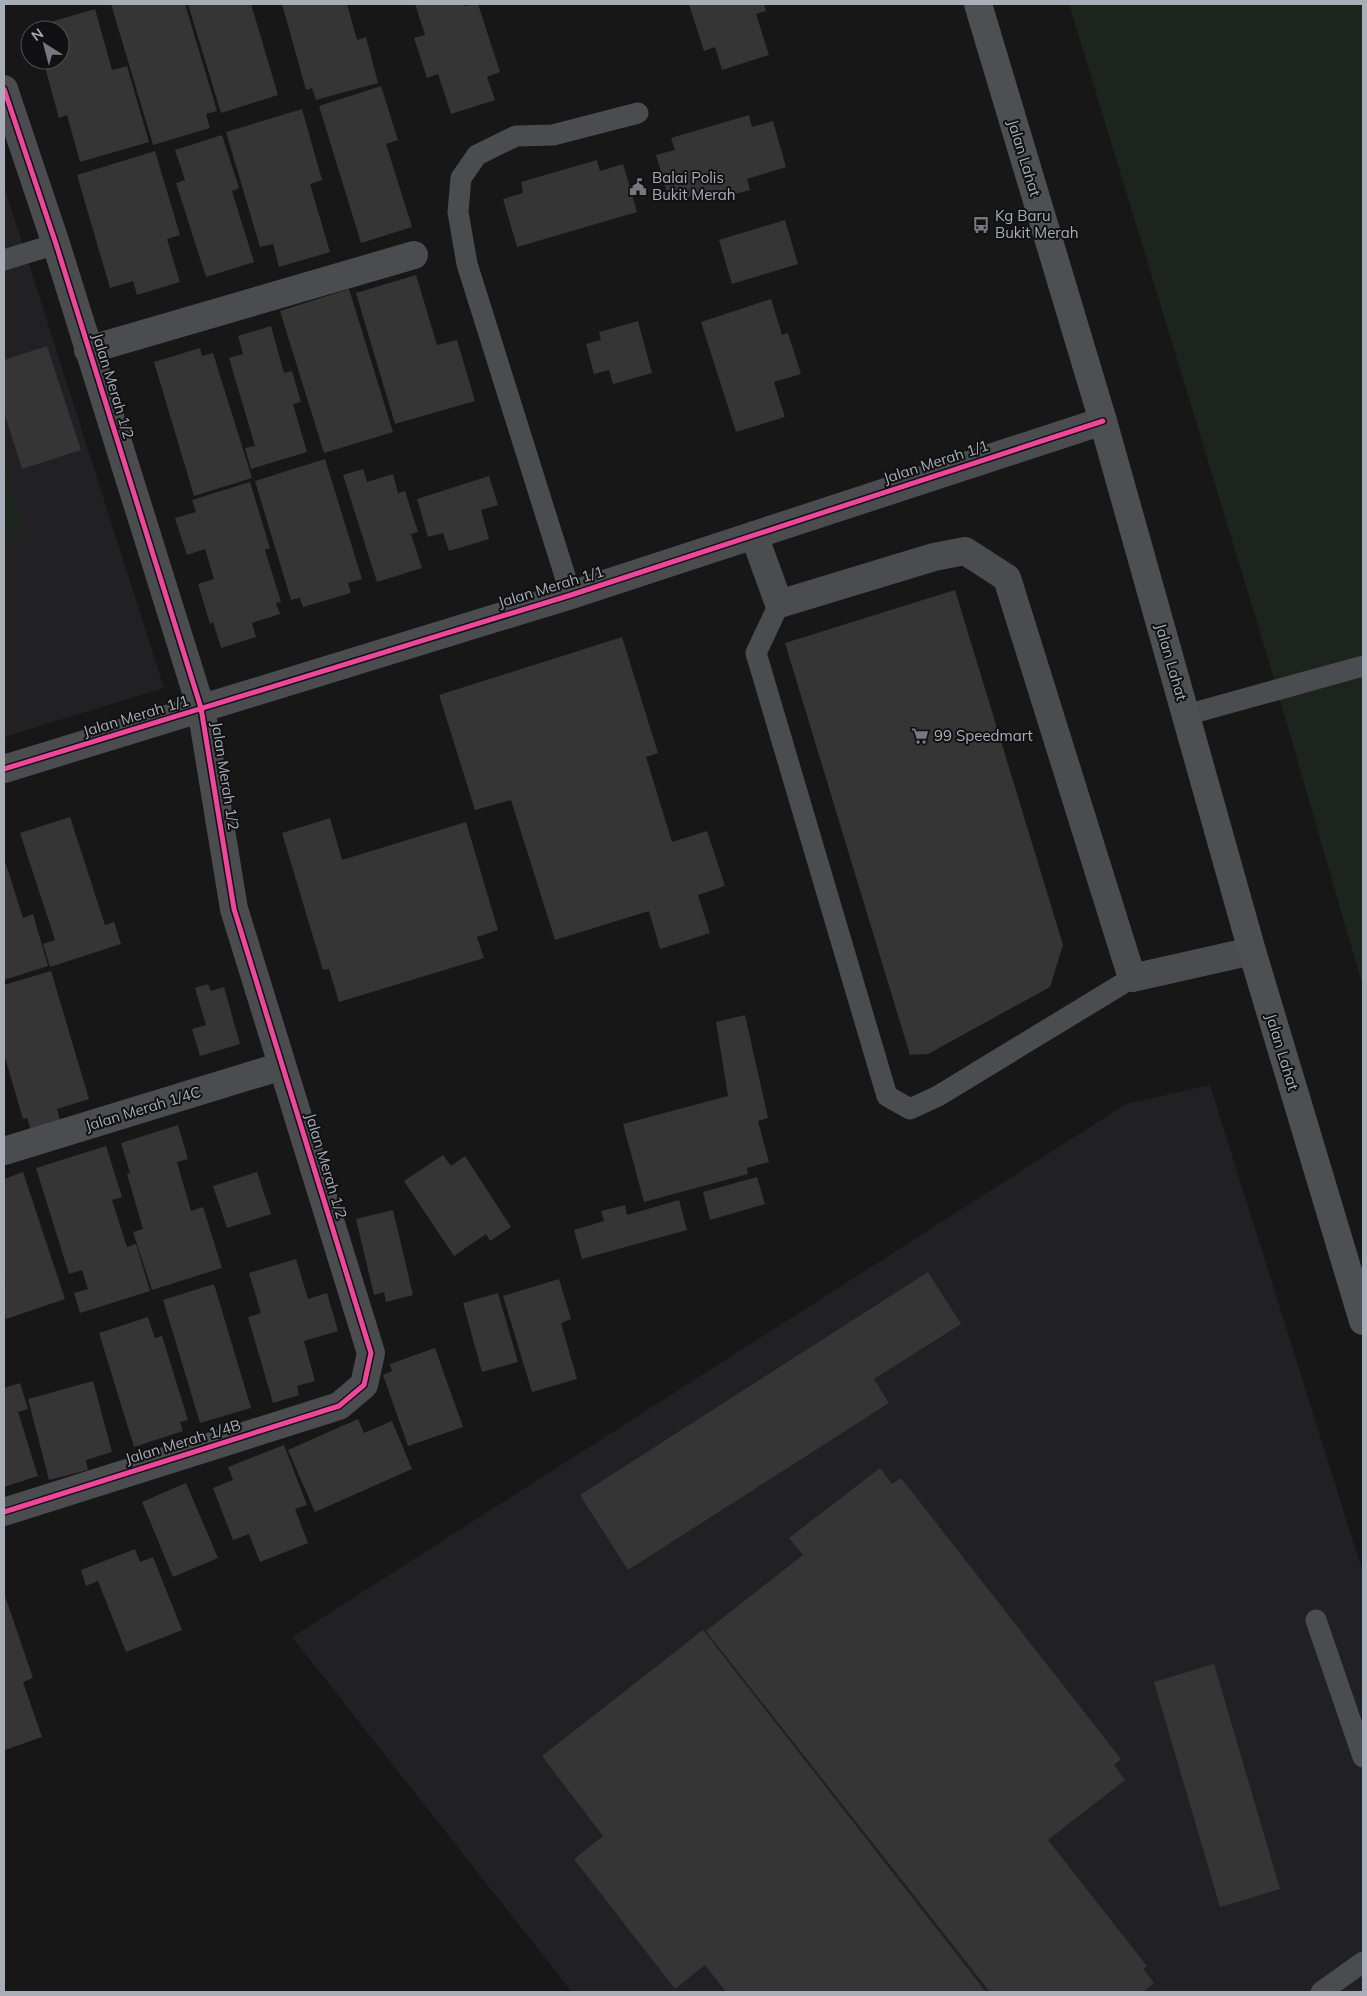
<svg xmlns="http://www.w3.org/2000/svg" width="1367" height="1996" font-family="Mulish,sans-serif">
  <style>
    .built { fill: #212123 }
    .green { fill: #1d241e }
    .building { fill: #353536 }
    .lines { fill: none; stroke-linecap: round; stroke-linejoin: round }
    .service { stroke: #4b4c50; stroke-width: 21 }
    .minor { stroke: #4b4c50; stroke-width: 28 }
    .primary { stroke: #4d4f52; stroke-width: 28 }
    .cycleway-casing { stroke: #111113; stroke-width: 8 }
    .cycleway { stroke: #ed469a; stroke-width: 5 }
    .labels { text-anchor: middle; stroke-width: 4; stroke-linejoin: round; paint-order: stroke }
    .street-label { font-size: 15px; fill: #a8adb8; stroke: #111113 }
    .poi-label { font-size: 15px; fill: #a8adb8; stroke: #111113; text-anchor: start }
  </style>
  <rect width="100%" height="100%" fill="#171717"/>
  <path class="built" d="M 4,186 L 164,688 L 4,737 Z
    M 1210,1085 L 1363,1573 L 1363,1992 L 572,1992 L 292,1637 L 1126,1104 Z"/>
  <path class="green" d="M 1069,4 L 1363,4 L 1363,987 L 1267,655 Z
    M 4,461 L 24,533 L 4,539 Z"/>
  <path class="building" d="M 111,4 L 185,4 L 217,111 L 206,114 L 210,128 L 153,145 Z
    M 188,4 L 251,4 L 278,95 L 221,113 Z
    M 282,4 L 347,4 L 357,40 L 366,37 L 378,83 L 316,100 L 312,88 L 306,90 Z
    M 415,4 L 463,4 L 464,6 L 478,4 L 500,72 L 487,77 L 495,100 L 451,114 L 438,74 L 427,78 L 414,38 L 425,35 Z
    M 689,4 L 764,4 L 766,11 L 756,14 L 769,55 L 722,70 L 715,47 L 704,51 Z
    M 95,9 L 112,70 L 127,66 L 149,142 L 80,162 L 67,115 L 59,118 L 43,60 L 60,60 L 60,30 L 49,30 L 47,23 Z
    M 381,86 L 398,140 L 386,144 L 412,227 L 361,243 L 319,106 Z
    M 302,109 L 322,180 L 310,184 L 330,252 L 279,267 L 273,244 L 260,247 L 226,132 Z
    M 749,115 L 752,127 L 773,121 L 786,167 L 747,179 L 750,190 L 711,201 L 708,191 L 670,202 L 656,155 L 675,150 L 671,138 Z
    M 222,135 L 239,188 L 232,191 L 254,262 L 206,277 L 176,183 L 185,180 L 175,150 Z
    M 155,151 L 180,235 L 167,239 L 180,282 L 137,295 L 133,281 L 110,288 L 77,175 Z
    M 597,160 L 600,171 L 623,164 L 637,212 L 517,247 L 503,199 L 523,193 L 521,182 Z
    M 785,220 L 798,264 L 732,284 L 719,240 Z
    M 416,275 L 437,345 L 457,340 L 475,401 L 395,424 L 356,293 Z
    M 349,289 L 393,432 L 324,453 L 280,311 Z
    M 771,299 L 782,335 L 788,333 L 801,374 L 774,382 L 785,417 L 736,432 L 701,322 Z
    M 638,321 L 652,373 L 613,384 L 609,370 L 594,374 L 586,344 L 601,340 L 599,332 Z
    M 271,326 L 284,373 L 292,371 L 301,402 L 293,404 L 307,452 L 251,469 L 245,448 L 255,446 L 229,358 L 243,354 L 238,336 Z
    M 47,346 L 81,450 L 22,469 L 4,412 L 4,360 Z
    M 200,348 L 202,356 L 213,353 L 252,478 L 194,496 L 154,362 Z
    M 325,459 L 362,579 L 348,583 L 351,593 L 303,607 L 300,598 L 291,600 L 255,481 Z
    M 363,469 L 367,482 L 393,474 L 398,493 L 405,491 L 418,532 L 411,534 L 422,568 L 377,582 L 343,475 Z
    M 489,476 L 498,505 L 481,510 L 489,539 L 449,551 L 443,533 L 428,537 L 417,499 Z
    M 250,482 L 270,548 L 265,550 L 281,602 L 276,603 L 280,614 L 252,623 L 256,637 L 221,648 L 213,622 L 210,624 L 198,584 L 214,579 L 205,549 L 187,555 L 175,518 L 196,512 L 192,500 Z
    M 955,590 L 1063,945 L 1050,987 L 928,1054 L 910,1055 L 785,643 Z
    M 622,637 L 658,753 L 646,757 L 672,842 L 707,831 L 725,886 L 698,895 L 710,933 L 660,949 L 649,911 L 555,940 L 511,800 L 475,810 L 439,695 Z
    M 70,817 L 105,925 L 114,922 L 121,944 L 50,967 L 43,944 L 55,940 L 20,833 Z
    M 330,818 L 342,860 L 466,822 L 498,930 L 477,937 L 484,958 L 339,1002 L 329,969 L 323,970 L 282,833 Z
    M 4,858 L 23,918 L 33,914 L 48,966 L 4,980 Z
    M 51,971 L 89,1099 L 57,1109 L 62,1127 L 33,1136 L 27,1118 L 23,1119 L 4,1054 L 4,985 Z
    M 208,984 L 211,991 L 224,987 L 240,1044 L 200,1056 L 192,1029 L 206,1025 L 195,988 Z
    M 745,1015 L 768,1118 L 758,1121 L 769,1162 L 747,1168 L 748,1174 L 644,1202 L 623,1124 L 728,1096 L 716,1022 Z
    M 178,1125 L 188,1159 L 177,1162 L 191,1211 L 203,1207 L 222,1268 L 152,1290 L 133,1232 L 143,1229 L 127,1174 L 130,1173 L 121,1143 Z
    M 106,1146 L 122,1197 L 112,1200 L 127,1247 L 136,1244 L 150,1291 L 80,1313 L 74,1293 L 88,1289 L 82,1270 L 69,1274 L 36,1168 Z
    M 443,1155 L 451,1166 L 465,1156 L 511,1227 L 490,1241 L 486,1234 L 454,1256 L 404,1181 Z
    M 23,1172 L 65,1299 L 6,1319 L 4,1312 L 4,1282 L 6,1281 L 4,1275 L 4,1179 Z
    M 257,1172 L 271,1214 L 227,1228 L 213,1186 Z
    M 757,1177 L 765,1204 L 710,1220 L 703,1192 Z
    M 679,1200 L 687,1230 L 582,1259 L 574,1230 L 604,1221 L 601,1211 L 625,1205 L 627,1215 Z
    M 393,1210 L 413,1295 L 386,1302 L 384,1292 L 374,1295 L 356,1219 Z
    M 296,1259 L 308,1299 L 327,1293 L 338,1331 L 304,1341 L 315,1381 L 297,1386 L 299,1395 L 273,1403 L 248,1317 L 261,1313 L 249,1273 Z
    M 928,1272 L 961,1324 L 874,1379 L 889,1403 L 628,1570 L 580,1495 Z
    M 559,1279 L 571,1319 L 561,1323 L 577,1379 L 532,1392 L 503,1296 Z
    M 214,1284 L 251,1408 L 200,1423 L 163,1300 Z
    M 498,1293 L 518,1362 L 482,1372 L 463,1303 Z
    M 148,1317 L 155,1338 L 162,1336 L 188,1420 L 180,1422 L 183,1431 L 134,1447 L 99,1333 Z
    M 435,1348 L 463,1427 L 408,1446 L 383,1375 L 392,1371 L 390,1364 Z
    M 93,1381 L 112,1452 L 86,1460 L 88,1470 L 49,1480 L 28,1399 Z
    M 20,1383 L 28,1409 L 18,1412 L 38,1476 L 4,1487 L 4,1388 Z
    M 358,1419 L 364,1433 L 392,1421 L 412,1469 L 315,1512 L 288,1450 Z
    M 284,1445 L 307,1505 L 295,1509 L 308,1543 L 260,1562 L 249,1534 L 233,1540 L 213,1488 L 233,1480 L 228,1467 Z
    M 880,1468 L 892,1484 L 901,1478 L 1121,1759 L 1114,1765 L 1125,1780 L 1048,1840 L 1147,1966 L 1143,1969 L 1154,1983 L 1143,1992 L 990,1992 L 706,1631 L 803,1555 L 789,1538 Z
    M 186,1483 L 218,1558 L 173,1577 L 142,1502 Z
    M 135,1549 L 140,1562 L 153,1557 L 182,1630 L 126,1652 L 98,1581 L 86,1586 L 81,1570 Z
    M 4,1593 L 33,1678 L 23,1682 L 42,1737 L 5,1750 L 4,1746 Z
    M 703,1630 L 986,1992 L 726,1992 L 705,1965 L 675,1989 L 574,1859 L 603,1836 L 542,1756 Z
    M 1214,1664 L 1280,1889 L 1220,1907 L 1154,1682 Z"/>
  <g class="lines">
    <path class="service" d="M 4,260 L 56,244
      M 571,595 L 467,264 L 458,212 L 461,178 L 477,155 L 516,136 L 553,135 L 638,113
      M 779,604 L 756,653 L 887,1096 L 910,1109 L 938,1096 L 1132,978
      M 1186,715 L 1363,666
      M 1316,1620 L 1363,1757
      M 1321,1992 L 1363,1962"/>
    <path class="minor" d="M 4,89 L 56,244 L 201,708 L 234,909 L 371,1353 L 364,1385 L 339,1406 L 4,1512
      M 88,350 L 414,255
      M 754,535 L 779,604 L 934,557 L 965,551 L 1007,578 L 1132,978 L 1252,951
      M 4,769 L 571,595 L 1103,421
      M 4,1151 L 282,1066"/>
    <path class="primary" d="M 978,4 L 1103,421 L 1252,951 L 1363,1321"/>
    <g class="cycleway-casing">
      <path id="cycleway" d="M 4,89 L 56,244 L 201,708 L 234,909 L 371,1353 L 364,1385 L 339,1406 L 4,1512
        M 4,769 L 571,595 L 1103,421"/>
    </g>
    <use href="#cycleway" class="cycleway"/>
  </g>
  <defs>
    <g id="civic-bare" transform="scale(1.35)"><path d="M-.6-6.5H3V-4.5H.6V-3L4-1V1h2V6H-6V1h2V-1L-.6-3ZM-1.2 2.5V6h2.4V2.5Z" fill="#757880" stroke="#111113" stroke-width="2.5" paint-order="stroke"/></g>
    <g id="bus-bare" transform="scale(1.35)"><path d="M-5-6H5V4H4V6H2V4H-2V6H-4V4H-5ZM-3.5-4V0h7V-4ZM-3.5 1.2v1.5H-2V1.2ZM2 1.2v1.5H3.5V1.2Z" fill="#757880" stroke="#111113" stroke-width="2.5" paint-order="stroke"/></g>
    <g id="supermarket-bare" transform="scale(1.35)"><path d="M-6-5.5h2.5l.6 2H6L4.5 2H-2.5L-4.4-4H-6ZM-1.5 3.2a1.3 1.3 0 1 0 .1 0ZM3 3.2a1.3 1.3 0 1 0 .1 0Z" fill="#757880" stroke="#111113" stroke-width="2.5" paint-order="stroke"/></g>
  </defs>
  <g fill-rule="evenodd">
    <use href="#civic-bare" x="638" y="187"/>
    <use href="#bus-bare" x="981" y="225"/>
    <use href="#supermarket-bare" x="920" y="736"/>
  </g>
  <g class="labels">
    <g class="street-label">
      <text transform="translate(1024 158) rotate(73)" y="5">Jalan Lahat</text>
      <text transform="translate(113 386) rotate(73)" y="5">Jalan Merah 1/2</text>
      <text transform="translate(936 462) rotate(-18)" y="5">Jalan Merah 1/1</text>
      <text transform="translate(551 587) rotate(-17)" y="5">Jalan Merah 1/1</text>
      <text transform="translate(1171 662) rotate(74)" y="5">Jalan Lahat</text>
      <text transform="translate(136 716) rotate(-17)" y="5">Jalan Merah 1/1</text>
      <text transform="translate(225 776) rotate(81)" y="5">Jalan Merah 1/2</text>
      <text transform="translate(1282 1052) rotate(73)" y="5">Jalan Lahat</text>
      <text transform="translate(143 1109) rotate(-17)" y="5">Jalan Merah 1/4C</text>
      <text transform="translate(326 1166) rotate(73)" y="5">Jalan Merah 1/2</text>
      <text transform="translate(183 1442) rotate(-17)" y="5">Jalan Merah 1/4B</text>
    </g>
    <g class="poi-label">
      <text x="652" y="183">Balai Polis<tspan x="652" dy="17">Bukit Merah</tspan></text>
      <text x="995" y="221">Kg Baru<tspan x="995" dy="17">Bukit Merah</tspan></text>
      <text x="934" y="741">99 Speedmart</text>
    </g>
  </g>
  <rect width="1367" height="1996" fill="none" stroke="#a8adb8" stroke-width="10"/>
  <g transform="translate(45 45) rotate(324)"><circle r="24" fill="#111113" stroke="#4d4f55"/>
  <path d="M0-4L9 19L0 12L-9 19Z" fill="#757880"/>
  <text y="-8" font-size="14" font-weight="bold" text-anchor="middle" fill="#a8adb8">N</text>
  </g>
</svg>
